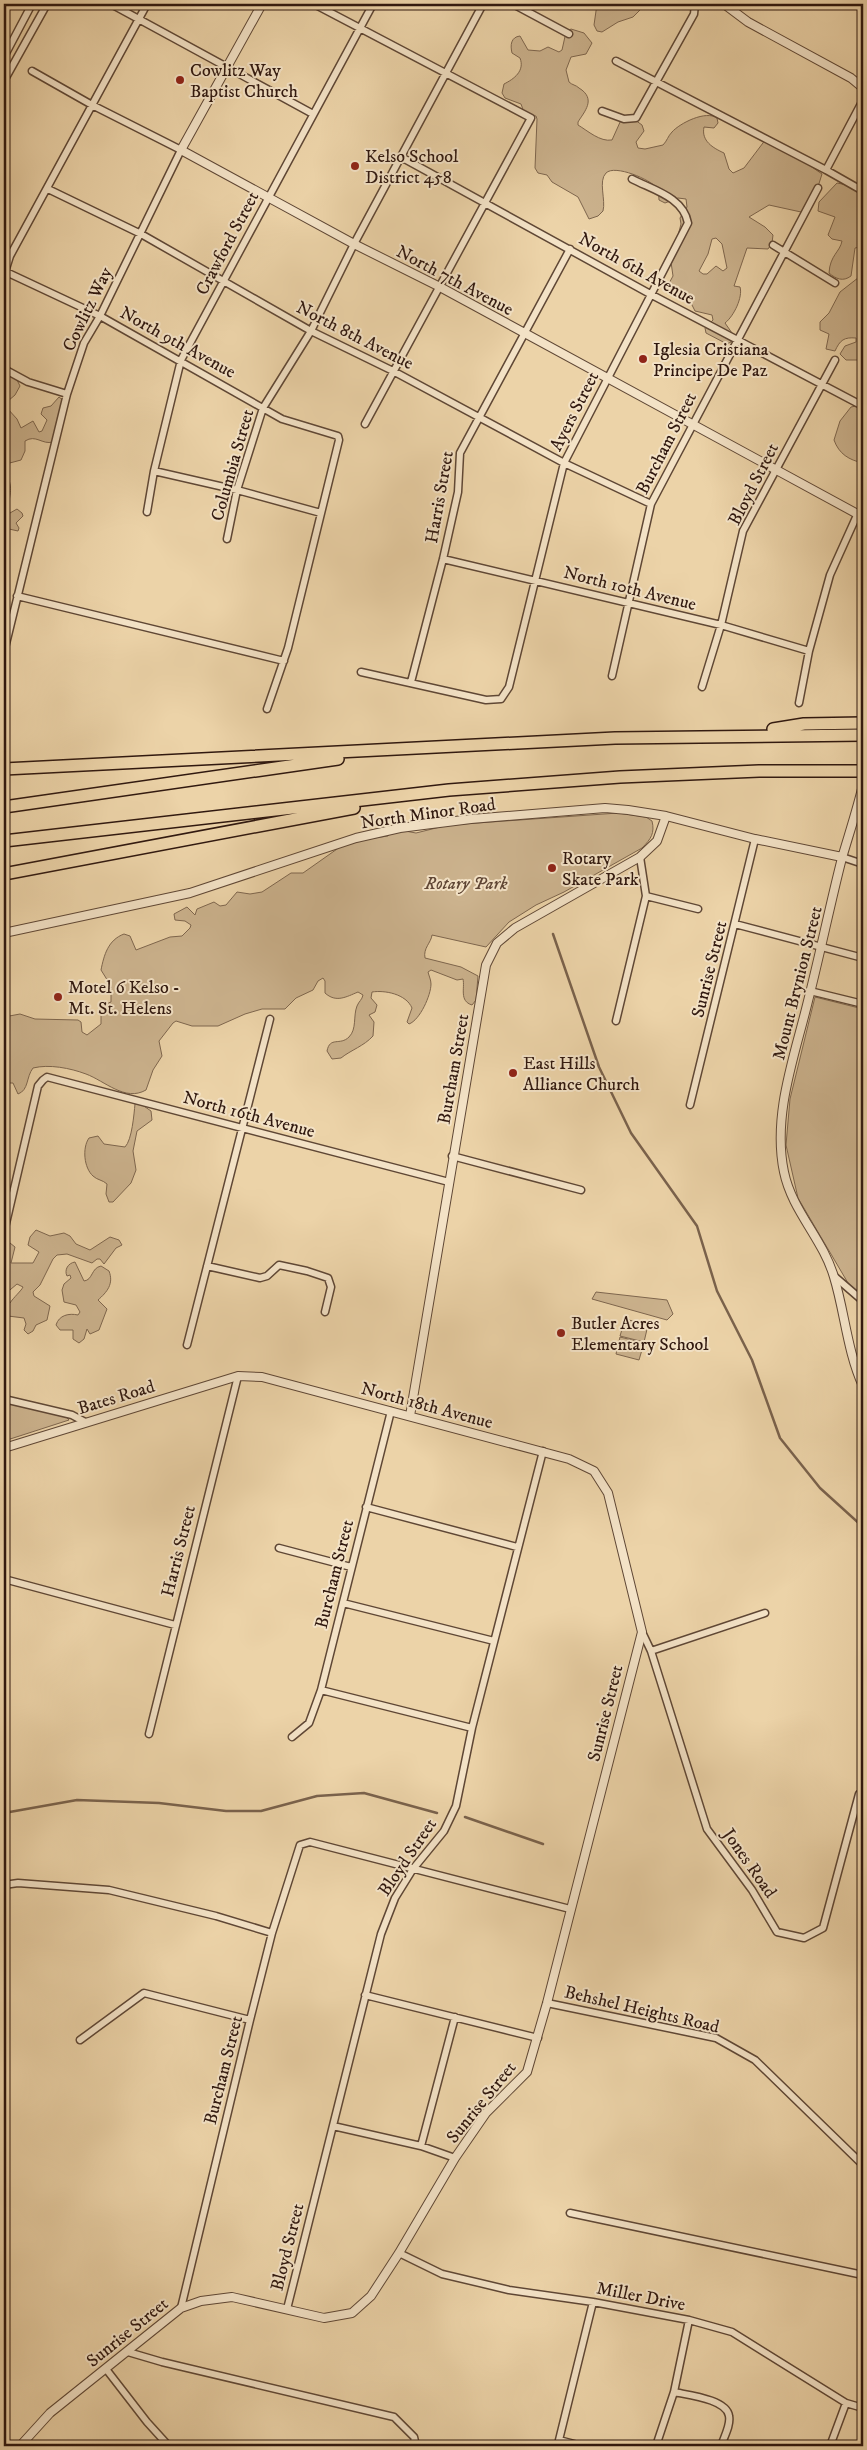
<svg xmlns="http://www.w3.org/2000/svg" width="867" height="2450" font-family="'IM FELL DW Pica',serif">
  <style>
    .green { fill: #ccb38e; stroke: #7e664e; fill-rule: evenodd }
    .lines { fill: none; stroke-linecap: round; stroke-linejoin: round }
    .stream { stroke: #7a624c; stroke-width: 2.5 }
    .minor-casing { stroke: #5f4735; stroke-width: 9 }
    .tertiary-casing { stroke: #5f4735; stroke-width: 10 }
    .motorway-casing { stroke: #30180f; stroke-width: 14 }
    .minor { stroke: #f3e2c6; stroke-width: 6 }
    .tertiary { stroke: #f3e2c6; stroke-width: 8 }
    .motorway { stroke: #ecd3a8; stroke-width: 11 }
    .poi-dot { fill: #8f2418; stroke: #f3e2c6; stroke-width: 2 }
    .labels { text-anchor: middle; stroke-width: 4; stroke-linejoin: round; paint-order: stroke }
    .poi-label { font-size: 18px; fill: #30180f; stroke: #f3e2c6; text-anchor: start }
    .street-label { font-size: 18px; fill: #30180f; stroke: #f3e2c6 }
    .park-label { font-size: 18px; font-style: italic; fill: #5f4635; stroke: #f3e2c6 }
  </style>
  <rect width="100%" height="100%" fill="#ecd3a8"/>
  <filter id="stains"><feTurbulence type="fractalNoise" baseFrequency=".004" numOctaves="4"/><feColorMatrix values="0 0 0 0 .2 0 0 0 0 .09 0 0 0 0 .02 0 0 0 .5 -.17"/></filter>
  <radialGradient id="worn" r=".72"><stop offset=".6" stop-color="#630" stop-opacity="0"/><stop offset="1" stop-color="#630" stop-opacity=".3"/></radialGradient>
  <path class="green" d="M 597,4 L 646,4 L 633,17 L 618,22 L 602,32 L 597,31 L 594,25 Z
    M 571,29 L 584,33 L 592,43 L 586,54 L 571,57 L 566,70 L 569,82 C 572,85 576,85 579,88 C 597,99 584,112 578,122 L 578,125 C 588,131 600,142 612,140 L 621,120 L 628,115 L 642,125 L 644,131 L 636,142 L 638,148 L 645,149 L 663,145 C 667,141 668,136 672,132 C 680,123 706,110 717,118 L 718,123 L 714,128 L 704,127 C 701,141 713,148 724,153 L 729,169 L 733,173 L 744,168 L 766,139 L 770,138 L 822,174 L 816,193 L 801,212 L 769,205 L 749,217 L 765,227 L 773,235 L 772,243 L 768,249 L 747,248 L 734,286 L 740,287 C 743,297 734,316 725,323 L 732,333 L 731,342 L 727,344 L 706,333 L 705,328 L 713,320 L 712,315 L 695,311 L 687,295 C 678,293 671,299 667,287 L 673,276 L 671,262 L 681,224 L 680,218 L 687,207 L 686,199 L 678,198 L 665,203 L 659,200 C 659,196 658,191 657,188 C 651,180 615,164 606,173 C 598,181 606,200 603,211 L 598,216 L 589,219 L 578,197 L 552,182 L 547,175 L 538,173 L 535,168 L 537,119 L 536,116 L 525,115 L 521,104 L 505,98 L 502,93 L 504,84 C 514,79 525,71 520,58 L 512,53 C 510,45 511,37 520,36 L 528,50 L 540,51 L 548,47 L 559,52 L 562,50 L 566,32 ZM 716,238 L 722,244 L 727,268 L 723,271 L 716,266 L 707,274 L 703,274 L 699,271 L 708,254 L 712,239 Z
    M 837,183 L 852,186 L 863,193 L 863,249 L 860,247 L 855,248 L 851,276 C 843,282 836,279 829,273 C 830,255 840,252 842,241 L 832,239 L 828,235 L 835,217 L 818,211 L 819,202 Z
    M 863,274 L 863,370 L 858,360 L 846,360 L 840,354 L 845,346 L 856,342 L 856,338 C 844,337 840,340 835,351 L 826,349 L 829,334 L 820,330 L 820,322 L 829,313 L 840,292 Z
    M 9,375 L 17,380 L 20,386 L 15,395 L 8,401 L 7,408 L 17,419 L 21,428 L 33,421 L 39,432 L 42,431 L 47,420 L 41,414 L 43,408 L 51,406 L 59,397 L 64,401 L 53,442 C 42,445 36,434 25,441 L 25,451 L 21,460 L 6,464 L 4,464 L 4,379 Z
    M 856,406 L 863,408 L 863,434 L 861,440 L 863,444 L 863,463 C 849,460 839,454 834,440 L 840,421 L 851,407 Z
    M 4,471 C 15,486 9,495 8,510 L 10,513 L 17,509 L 22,513 L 23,516 L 16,523 L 19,528 L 18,531 L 9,529 L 4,536 Z
    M 618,813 L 646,817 L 652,821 C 655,833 651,839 642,848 L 564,892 L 536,905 L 509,922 L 486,947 L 432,935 C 431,943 423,948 425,958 L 461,967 L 478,976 L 476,1000 L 472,1005 C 459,1001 465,988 463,979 L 457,980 L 431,970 L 428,972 C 429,976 431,980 431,984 C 431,995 420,1020 409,1024 L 407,1022 L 412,1008 C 406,994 385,990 372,992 L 371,998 L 377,1005 L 375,1012 L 369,1015 L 374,1022 L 373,1036 C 364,1046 351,1050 341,1058 L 332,1059 L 327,1051 C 330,1036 340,1046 349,1037 C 357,1029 353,1016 357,1006 C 359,1001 362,1000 363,995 L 358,992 C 346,997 336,1003 325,993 L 325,981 L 323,978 L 318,981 L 313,990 L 296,998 L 285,1009 L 262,1009 L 245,1014 L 218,1026 L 192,1026 L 176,1021 L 173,1023 L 159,1041 L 162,1056 L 153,1070 L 146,1090 C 125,1102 105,1081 86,1074 C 70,1068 49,1064 33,1068 C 26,1077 29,1090 18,1094 L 13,1083 L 7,1083 L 4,1086 L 4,1017 L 20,1014 L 35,1019 L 78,1020 L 81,1022 L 82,1032 L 87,1035 L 101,1024 L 101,1006 L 111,1002 L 111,986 L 101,970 C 104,955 108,940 124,934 L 130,936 L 136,950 L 170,937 L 182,936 L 190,928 L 191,925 L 185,921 L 175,920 L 174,914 L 187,907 L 195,915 L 197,909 L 214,902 L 220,906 L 226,905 L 237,892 L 250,894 L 262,892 L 291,873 L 303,873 L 347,842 L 388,836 L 394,829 L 416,833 L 460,822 L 463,824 Z
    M 815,997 L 863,1009 L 863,1297 L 848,1283 L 798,1198 L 786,1145 L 790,1099 Z
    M 138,1102 L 151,1111 L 152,1120 L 137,1131 L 133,1151 L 136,1170 L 131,1183 L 113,1202 L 109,1202 L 106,1194 L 107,1184 C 103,1180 97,1180 93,1176 C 84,1168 82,1148 89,1138 L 98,1136 L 104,1144 L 125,1147 C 132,1140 134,1114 135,1104 Z
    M 36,1230 L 50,1236 L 64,1233 L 70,1236 L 76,1244 L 90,1250 L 110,1237 L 119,1240 L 122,1245 L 116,1248 L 104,1264 L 100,1259 L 97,1259 L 92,1263 L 67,1254 L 57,1255 L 53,1259 L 40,1285 L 33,1292 L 34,1296 L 50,1306 L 47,1320 L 36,1325 L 33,1331 L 28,1334 L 24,1330 L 26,1324 L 24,1318 L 8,1316 L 4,1322 L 4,1305 L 10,1303 C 13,1298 22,1290 23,1287 L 17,1284 L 4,1295 L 4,1267 L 8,1263 L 4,1244 L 10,1243 L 15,1247 L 11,1263 L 33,1263 L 39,1252 L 28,1245 L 30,1237 Z
    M 75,1262 L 84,1281 C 93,1280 91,1268 101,1266 L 109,1271 C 114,1284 107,1292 98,1300 L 107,1309 L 99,1330 L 90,1334 L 87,1329 L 84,1339 L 79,1343 L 73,1339 L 73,1330 L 60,1330 L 56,1325 C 59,1315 69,1313 78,1315 L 80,1312 L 76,1305 L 64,1302 L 62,1290 L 64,1284 L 71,1278 L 70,1275 L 67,1276 C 64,1270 68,1263 75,1262 Z
    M 596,1292 L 667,1300 L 673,1314 L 667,1320 L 592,1299 Z
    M 625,1319 L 648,1325 L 644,1342 L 620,1336 Z
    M 620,1337 L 644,1343 L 639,1360 L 616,1354 Z
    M 4,1402 L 66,1417 L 69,1420 L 4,1441 Z"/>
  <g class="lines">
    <path class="stream" d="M 553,934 L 599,1067 L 631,1133 L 697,1226 L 717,1291 L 752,1360 L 780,1438 L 820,1488 L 863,1527
      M 4,1813 L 77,1800 L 159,1803 L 226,1811 L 261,1811 L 317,1796 L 364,1793 L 437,1813
      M 465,1817 L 543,1844"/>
    <g class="minor-casing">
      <path id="minor" d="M 111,4 L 313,114
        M 314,4 L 531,118 L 365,424
        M 513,4 L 569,34
        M 4,57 L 32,4
        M 616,61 L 826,170 L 863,191
        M 4,81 L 47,4
        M 602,111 L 624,119 L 636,118 L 694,14 L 695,4
        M 401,157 L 652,295 L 859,404
        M 826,170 L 863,100
        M 48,189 L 141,234 L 311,331 L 393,371 L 564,463 L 651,504
        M 773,245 L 835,283
        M 4,271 L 100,316 L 282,419 L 338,436 L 339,440 L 288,648 L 267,709
        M 5,272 L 10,256 L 147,4
        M 4,369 L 28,382 L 67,394
        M 154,471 L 237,490 L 321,513
        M 147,512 L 154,471 L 181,360 L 373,4
        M 227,539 L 237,490 L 263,408 L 311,331 L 354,244 L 483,4
        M 443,559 L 721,625 L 809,651
        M 17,596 L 284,661
        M 4,652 L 67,394 L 84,343 L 100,316 L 181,150 L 92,105 L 32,71
        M 361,672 L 486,700 L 501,699 L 509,687 L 564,463 L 688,223 C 683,197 653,190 632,179
        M 612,676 L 651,504 L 818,188
        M 411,682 L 443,559 L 458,492 L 460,453 L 570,249
        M 702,687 L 721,625 L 743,531 L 835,360
        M 799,703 L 809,651 L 830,575 L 858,513
        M 842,857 L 863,864
        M 646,896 L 698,909
        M 735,924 L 863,958
        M 810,991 L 863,1004
        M 616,1021 L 646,896 L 640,857
        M 690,1105 L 755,839
        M 452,1156 L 581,1190
        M 4,1232 L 38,1086 L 43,1080 L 47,1077 L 449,1182
        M 207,1266 L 260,1278 L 267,1276 L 279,1265 L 307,1271 L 328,1278 L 331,1287 L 325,1312
        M 834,1276 L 863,1301
        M 187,1345 L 270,1019
        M 4,1399 L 72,1415 L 85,1422
        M 366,1507 L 517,1547
        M 279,1548 L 351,1567
        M 4,1579 L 175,1625
        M 343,1603 L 494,1641
        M 642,1632 L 651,1651 L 707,1829 L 752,1890 L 777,1932 L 804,1938 L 823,1928 L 859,1794
        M 651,1651 L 765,1613
        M 321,1690 L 472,1728
        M 149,1734 L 238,1376
        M 292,1737 L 309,1723 L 321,1690 L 391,1411
        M 4,1885 L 18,1883 L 109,1890 L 216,1916 L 272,1933
        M 365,1995 L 538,2038
        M 547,2003 L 716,2038 L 755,2060 L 863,2165
        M 80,2040 L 144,1993 L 250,2020
        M 333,2126 L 421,2146 L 455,2158
        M 421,2146 L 455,2017
        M 570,2213 L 863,2275
        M 399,2253 L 442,2274 L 509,2290 L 593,2302 L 689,2320 L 732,2332 L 846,2403 L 863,2408
        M 181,2308 L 250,2020 L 272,1933 L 300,1845 L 310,1842 L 570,1909
        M 287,2309 L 381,1934 L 395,1898 L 413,1869 L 444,1831 L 456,1806 L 472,1728 L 543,1451
        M 128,2352 L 162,2362 L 394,2417 L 414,2437 L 416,2446
        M 106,2369 L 147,2422 L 167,2444
        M 674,2392 C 687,2395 727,2399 729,2416 C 731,2425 724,2437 721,2446
        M 582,2446 L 559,2440 L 593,2302
        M 656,2446 L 674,2392 L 689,2320
        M 830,2446 L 846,2403"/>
    </g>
    <g class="tertiary-casing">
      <path id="tertiary" d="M 262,4 L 181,150 L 354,244 L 440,287 L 863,517
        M 724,4 L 748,22 L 851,78 L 863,88
        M 863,785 C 857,810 849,834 842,858 C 830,905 820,954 808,1001 C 795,1055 772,1115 784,1172 C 792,1211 823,1239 834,1277 C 845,1313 847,1351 863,1386
        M 4,933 L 190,893 L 356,838 L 400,828 L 471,819 L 605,808 L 628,810 L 666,816 L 755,839 L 842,857
        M 410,1416 L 486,965 L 497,943 L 515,928 L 640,857 L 657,841 L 666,816
        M 4,1448 L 238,1376 L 262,1377 L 569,1459 L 594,1471 L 608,1493 L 642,1632 L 547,2003 L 527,2072 L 486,2113 L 455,2158 L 399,2253 L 371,2296 L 352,2313 L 324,2318 L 232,2297 L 201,2301 L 181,2308 L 50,2413 L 20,2446"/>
    </g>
    <g class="motorway-casing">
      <path id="motorway" d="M 773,729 L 804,724 L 863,723
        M 4,769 L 615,738 L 863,735
        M 4,807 L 338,759
        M 4,841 L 449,790 L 620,777 L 759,771 L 863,771
        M 4,874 L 354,808"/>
    </g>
    <use href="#minor" class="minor"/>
    <use href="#tertiary" class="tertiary"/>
    <use href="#motorway" class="motorway"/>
  </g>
  <g class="poi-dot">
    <circle cx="180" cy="80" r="5"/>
    <circle cx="355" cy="166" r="5"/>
    <circle cx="643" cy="359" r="5"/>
    <circle cx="552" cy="868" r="5"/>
    <circle cx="58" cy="997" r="5"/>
    <circle cx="513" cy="1073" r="5"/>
    <circle cx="561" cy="1333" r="5"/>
  </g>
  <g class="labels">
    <g class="poi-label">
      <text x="190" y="76">Cowlitz Way<tspan x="190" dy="21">Baptist Church</tspan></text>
      <text x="365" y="162">Kelso School<tspan x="365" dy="21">District 458</tspan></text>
      <text x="653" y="355">Iglesia Cristiana<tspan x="653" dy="21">Principe De Paz</tspan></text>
      <text x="562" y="864">Rotary<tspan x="562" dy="21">Skate Park</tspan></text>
      <text x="68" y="993">Motel 6 Kelso -<tspan x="68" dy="21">Mt. St. Helens</tspan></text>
      <text x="523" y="1069">East Hills<tspan x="523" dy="21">Alliance Church</tspan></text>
      <text x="571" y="1329">Butler Acres<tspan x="571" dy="21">Elementary School</tspan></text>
    </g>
    <g class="street-label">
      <text transform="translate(227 243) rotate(-62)" y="6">Crawford Street</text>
      <text transform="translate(637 268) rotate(29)" y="6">North 6th Avenue</text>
      <text transform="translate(455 280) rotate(28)" y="6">North 7th Avenue</text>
      <text transform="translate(87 309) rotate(-64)" y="6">Cowlitz Way</text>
      <text transform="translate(355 335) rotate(27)" y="6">North 8th Avenue</text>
      <text transform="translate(178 342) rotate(29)" y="6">North 9th Avenue</text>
      <text transform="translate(574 411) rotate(-63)" y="6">Ayers Street</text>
      <text transform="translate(666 443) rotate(-63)" y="6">Burcham Street</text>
      <text transform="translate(232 465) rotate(-74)" y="6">Columbia Street</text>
      <text transform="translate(753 484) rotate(-63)" y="6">Bloyd Street</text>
      <text transform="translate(439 497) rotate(-80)" y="6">Harris Street</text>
      <text transform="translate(630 588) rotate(14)" y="6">North 10th Avenue</text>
      <text transform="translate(428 813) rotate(-8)" y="6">North Minor Road</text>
      <text transform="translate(709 969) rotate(-76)" y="6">Sunrise Street</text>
      <text transform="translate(797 983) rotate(-76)" y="6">Mount Brynion Street</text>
      <text transform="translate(453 1069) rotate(-80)" y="6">Burcham Street</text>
      <text transform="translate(249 1114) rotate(15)" y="6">North 16th Avenue</text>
      <text transform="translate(116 1397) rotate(-17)" y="6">Bates Road</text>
      <text transform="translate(427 1405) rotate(15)" y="6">North 18th Avenue</text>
      <text transform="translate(178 1551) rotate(-76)" y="6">Harris Street</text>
      <text transform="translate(334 1574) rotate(-76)" y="6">Burcham Street</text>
      <text transform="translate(605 1713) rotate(-76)" y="6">Sunrise Street</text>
      <text transform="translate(407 1857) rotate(-56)" y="6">Bloyd Street</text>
      <text transform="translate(750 1863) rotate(55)" y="6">Jones Road</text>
      <text transform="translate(642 2009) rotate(13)" y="6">Behshel Heights Road</text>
      <text transform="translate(223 2070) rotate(-76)" y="6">Burcham Street</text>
      <text transform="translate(481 2102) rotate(-51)" y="6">Sunrise Street</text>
      <text transform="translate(287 2247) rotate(-76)" y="6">Bloyd Street</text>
      <text transform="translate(641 2296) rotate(11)" y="6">Miller Drive</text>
      <text transform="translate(127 2332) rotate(-39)" y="6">Sunrise Street</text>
    </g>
    <g class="park-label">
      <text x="466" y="889">Rotary Park</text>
    </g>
  </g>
  <rect width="867" height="2450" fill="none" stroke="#ecd3a8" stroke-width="20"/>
  <rect x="5" y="5" width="857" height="2440" fill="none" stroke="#30180f" stroke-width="2.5"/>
  <rect x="10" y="10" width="847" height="2430" fill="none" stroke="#30180f"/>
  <rect width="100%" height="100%" filter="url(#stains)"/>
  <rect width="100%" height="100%" fill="url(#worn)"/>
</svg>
